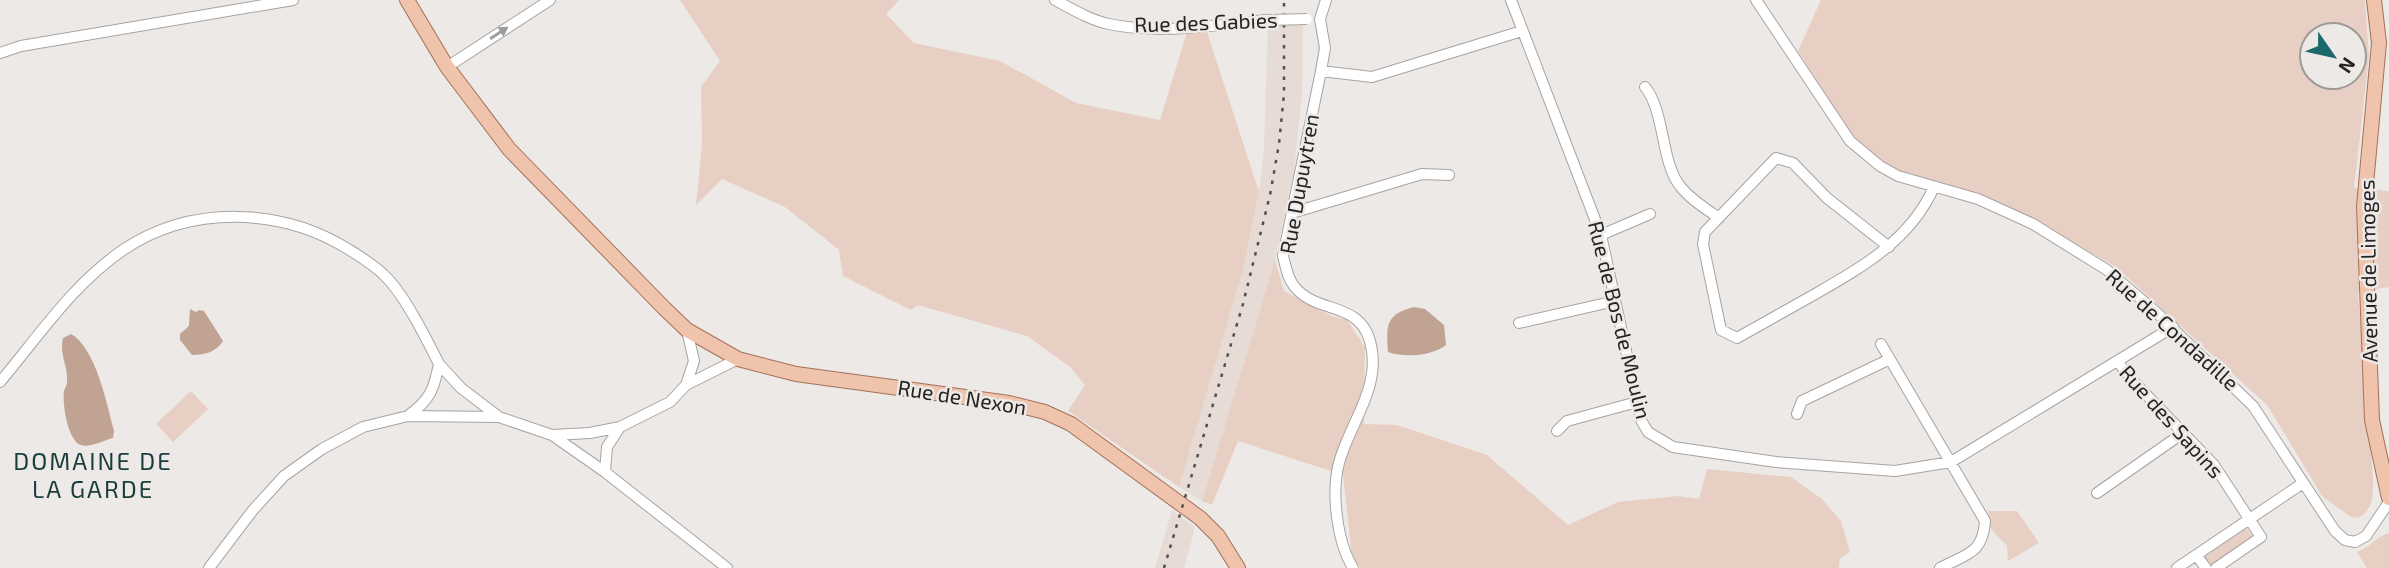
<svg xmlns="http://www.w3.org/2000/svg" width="2389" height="568" font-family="'Exo 2',sans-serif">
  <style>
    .built { fill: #e7dbd5 }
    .green { fill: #e8cfc3; fill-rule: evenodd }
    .water { fill: #c1a394 }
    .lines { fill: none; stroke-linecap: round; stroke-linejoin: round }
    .minor-casing { stroke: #a7a3a1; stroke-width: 12 }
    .major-casing { stroke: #a27158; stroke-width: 16 }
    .minor { stroke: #fff; stroke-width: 10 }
    .major { stroke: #f0c3ac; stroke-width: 14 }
    .rail { stroke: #51504e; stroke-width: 2.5; stroke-dasharray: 3.5 7; stroke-linecap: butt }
    .minor-bridge-casing { stroke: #a7a3a1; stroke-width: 12; stroke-linecap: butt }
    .minor-bridge { stroke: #fff; stroke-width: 10 }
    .oneway { fill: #9c9c9c }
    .labels { text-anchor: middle; stroke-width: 5; stroke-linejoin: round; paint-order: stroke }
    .street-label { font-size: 21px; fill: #242322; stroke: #ede9e7 }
    .quarter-label { font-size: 24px; letter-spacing: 2px; fill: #193c3d; stroke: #ede9e7 }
  </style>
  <rect width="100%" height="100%" fill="#ede9e7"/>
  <path class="built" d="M 1268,23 L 1303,25 L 1302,94 L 1294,171 L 1275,260 L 1202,501 L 1179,487 L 1243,270 L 1259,192 L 1264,148 Z
    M 1172,510 L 1195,527 L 1184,568 L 1155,568 Z"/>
  <path class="green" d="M 680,0 L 899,0 L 886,14 L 914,43 L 1000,61 L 1076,103 L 1160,120 L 1187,32 L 1207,32 L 1259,192 L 1243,270 L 1179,487 L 1068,411 L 1085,385 L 1070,367 L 1027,336 L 918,305 L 911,310 L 843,276 L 839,250 L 785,207 L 722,179 L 696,205 L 702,144 L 701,87 L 720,61 Z
    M 1821,0 L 2365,0 L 2369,56 L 2354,188 L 2389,191 L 2389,287 L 2358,292 L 2373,478 C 2373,495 2374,508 2359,518 L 2351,517 L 2322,496 L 2268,406 L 2116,267 L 2031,218 L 1898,171 L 1878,160 L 1856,142 L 1798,51 ZM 2312,35 L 2354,35 L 2354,77 L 2312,77 Z
    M 1275,260 L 1284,291 L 1331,316 L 1347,320 L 1365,347 L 1364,424 L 1397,425 L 1487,455 L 1568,525 L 1618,502 L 1678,496 L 1699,499 L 1707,469 L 1791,477 L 1822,499 L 1841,521 L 1850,552 L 1840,558 L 1839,568 L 1361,568 L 1352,556 L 1343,475 L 1238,441 L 1212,505 L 1202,501 Z
    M 191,391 L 208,409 L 173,442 L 156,424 Z
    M 1988,511 L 2017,511 L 2039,543 L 2008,561 L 2007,546 L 1991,529 Z
    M 2247,528 L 2253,537 L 2210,566 L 2204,557 Z
    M 2389,533 L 2389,568 L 2367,568 L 2357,552 C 2371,547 2377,536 2389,533 Z"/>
  <path class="water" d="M 1414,307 L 1425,309 L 1444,325 L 1446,345 C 1432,356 1405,358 1388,352 C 1386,325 1386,314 1414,307 Z
    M 190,309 L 196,312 L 199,310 L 204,311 L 223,341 C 216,352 205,355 192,355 L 180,340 L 180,334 L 189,326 Z
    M 71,334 C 96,348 107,405 114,431 L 113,438 C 104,440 90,448 81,445 C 68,441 62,404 64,391 C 65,388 67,385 67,381 C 68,366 59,354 63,338 Z"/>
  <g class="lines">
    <g class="minor-casing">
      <path id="minor" d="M 1055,0 C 1072,9 1090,20 1109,24 C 1161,35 1215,25 1267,20
        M 1326,0 L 1320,19 L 1325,48 L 1321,71 L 1283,256 C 1286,267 1287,277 1294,286 C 1318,317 1365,298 1372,351 C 1378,392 1349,425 1339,463 C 1331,493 1337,542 1353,568
        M 1511,0 L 1601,235 L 1641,420 L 1648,432 L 1673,447 L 1776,462 L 1895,471 L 1951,462 L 2173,327
        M 1756,0 L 1850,141 L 1880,166 L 1898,176 L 1978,199 L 2033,224 L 2107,270 L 2157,313 L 2253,406 L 2335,531 L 2345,540 L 2355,542 L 2366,536 L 2389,502
        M 0,53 L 21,46 L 293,0
        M 447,67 L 550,0
        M 1321,71 L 1372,77 L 1522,31
        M 1645,87 C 1665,111 1661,163 1680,186 C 1690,199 1706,209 1719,218
        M 1292,213 L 1422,174 L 1449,175
        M 1601,235 L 1650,214
        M 1889,247 L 1827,198 L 1793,163 L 1776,158 L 1705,232 L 1703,244 L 1721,330 L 1737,338 C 1764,323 1790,308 1817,293 C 1864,266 1911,239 1934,187
        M 1519,323 L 1615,301
        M 1881,344 L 1985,521 C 1983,554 1966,554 1940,568
        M 2117,361 L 2133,381 L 2214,465 L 2261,537 L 2216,568
        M 0,382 C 38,337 73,284 123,250 C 190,205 280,207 348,249 C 361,257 376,266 387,278 C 406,298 426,338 439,364
        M 686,385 L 694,361 L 687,330
        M 1797,414 L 1802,401 L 1890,359
        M 409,415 C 430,400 434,389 439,364 L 461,388 L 499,417
        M 1557,431 L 1567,421 L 1637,402
        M 552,435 L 605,472 L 727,568
        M 605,472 L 607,447 L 620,427
        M 2097,493 L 2183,433
        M 2196,555 L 2206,568
        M 209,568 L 253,510 L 284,476 L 322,449 L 363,427 L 408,416 L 499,417 L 552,435 L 590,433 L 620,427 L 670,402 L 686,385 L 738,359
        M 2177,568 L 2303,483"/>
    </g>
    <g class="major-casing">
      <path id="major" d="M 407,0 L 447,67 L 509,149 L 664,308 L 687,330 L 738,359 L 796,374 L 1009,403 L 1045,412 L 1071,424 L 1200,518 L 1218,536 L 1238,568
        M 2374,0 L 2379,43 L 2364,206 L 2372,420 L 2389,498"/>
    </g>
    <use href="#minor" class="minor"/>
    <use href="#major" class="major"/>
    <path class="rail" d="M 1164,568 L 1243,304 L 1270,195 L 1279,144 L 1284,94 L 1284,0"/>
    <g class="minor-bridge-casing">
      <path id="minor-bridge" d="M 1267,20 L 1307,19"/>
    </g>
    <use href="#minor-bridge" class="minor-bridge"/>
  </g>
  <defs><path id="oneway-solid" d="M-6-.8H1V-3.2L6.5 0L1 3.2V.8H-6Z" transform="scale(1.75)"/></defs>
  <use class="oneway" href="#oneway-solid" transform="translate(499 33) rotate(-33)"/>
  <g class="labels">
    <g class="street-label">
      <text transform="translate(1206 23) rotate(-2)" y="7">Rue des Gabies</text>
      <text transform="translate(1300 184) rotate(-80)" y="7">Rue Dupuytren</text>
      <text transform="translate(2369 271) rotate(-91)" y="7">Avenue de Limoges</text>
      <text transform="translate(1619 320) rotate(76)" y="7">Rue de Bos de Moulin</text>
      <text transform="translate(2172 330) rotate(42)" y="7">Rue de Condadille</text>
      <text transform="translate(962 398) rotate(9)" y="7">Rue de Nexon</text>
      <text transform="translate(2171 422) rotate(48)" y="7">Rue des Sapins</text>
    </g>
    <g class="quarter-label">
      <text x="93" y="470">DOMAINE DE<tspan x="93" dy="28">LA GARDE</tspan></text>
    </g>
  </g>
  <g transform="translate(2333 56) rotate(124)"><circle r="33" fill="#ede9e7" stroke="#9d9a98" stroke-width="2"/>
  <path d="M0-5L12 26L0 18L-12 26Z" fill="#1c696b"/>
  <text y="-10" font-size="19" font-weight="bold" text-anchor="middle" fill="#242322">N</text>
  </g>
</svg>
